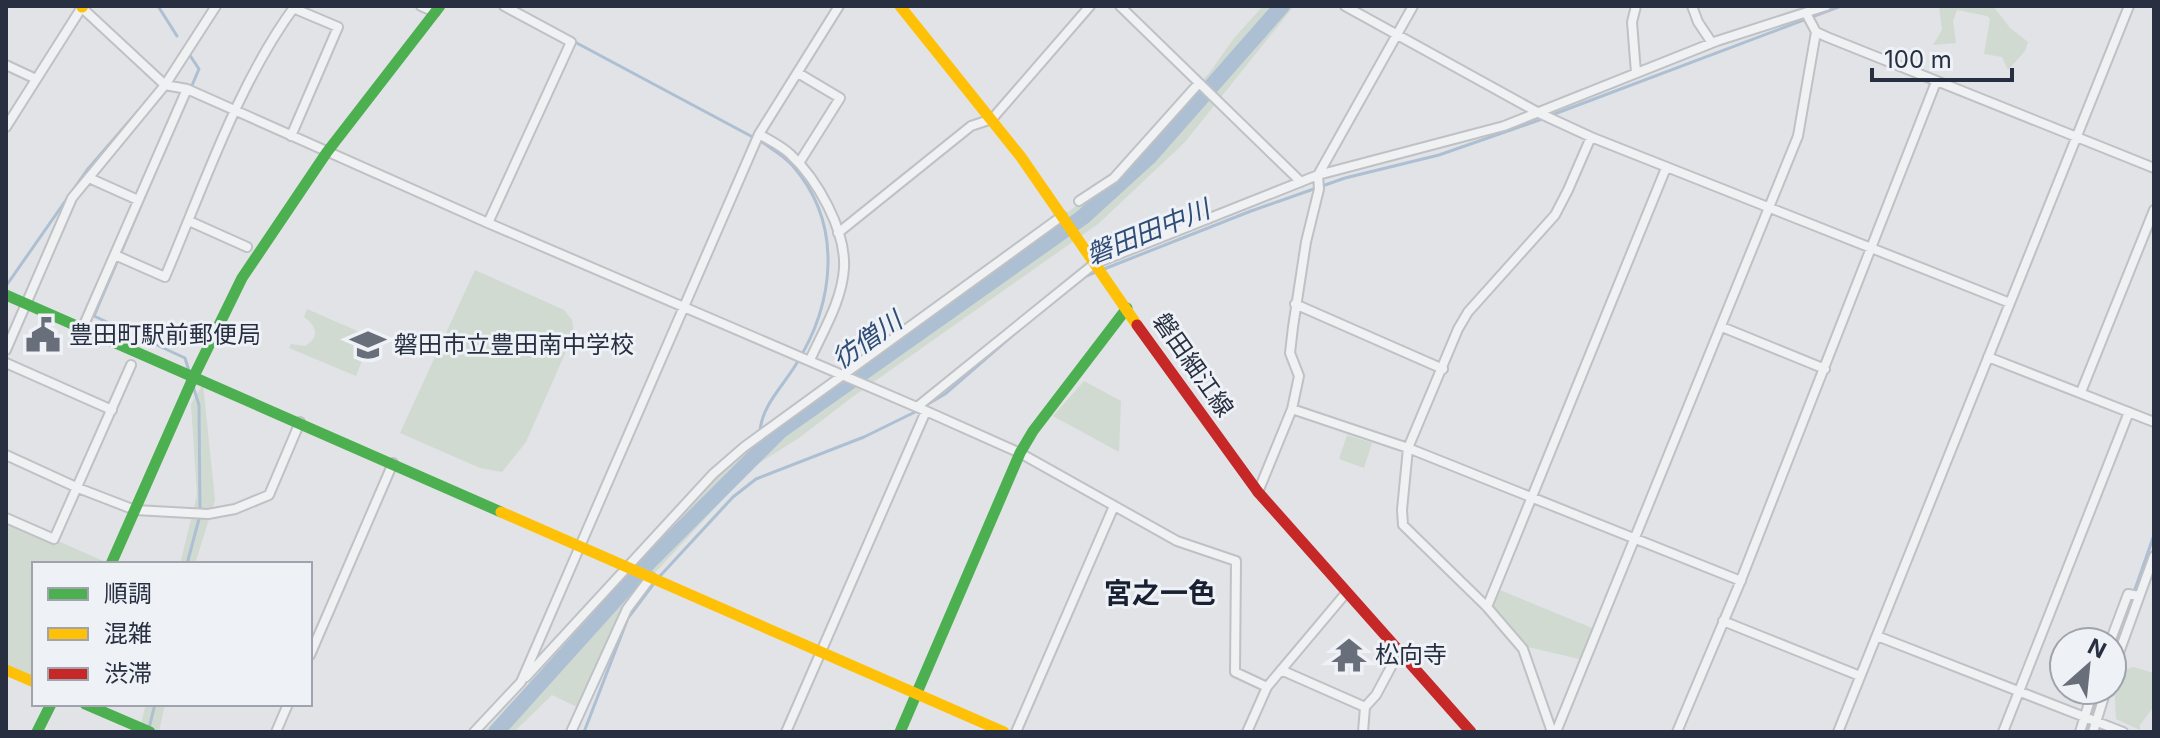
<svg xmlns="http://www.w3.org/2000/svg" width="2160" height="738" font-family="Inter,'Noto Sans JP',sans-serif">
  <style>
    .green { fill: #d0dad1 }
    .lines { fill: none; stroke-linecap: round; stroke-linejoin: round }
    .stream { stroke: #adbfd3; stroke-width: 3 }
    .river { stroke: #adbfd3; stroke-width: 16 }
    .street-casing { stroke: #bfc1c4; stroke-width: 12 }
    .street { stroke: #f0f1f3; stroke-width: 8 }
    .fast { stroke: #4caf50; stroke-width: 11 }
    .slow { stroke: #ffc107; stroke-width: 11 }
    .jam { stroke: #c62828; stroke-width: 11 }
    .labels { text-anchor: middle; stroke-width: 6; stroke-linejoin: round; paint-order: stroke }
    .poi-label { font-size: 24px; fill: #272f40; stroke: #eef1f6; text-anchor: start }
    .street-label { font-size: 24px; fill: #272f40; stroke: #eef1f6 }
    .water-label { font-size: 26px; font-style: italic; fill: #2f4d76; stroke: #eef1f6 }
    .quarter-label { font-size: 28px; font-weight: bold; fill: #192031; stroke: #eef1f6 }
  </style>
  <rect width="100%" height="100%" fill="#e1e3e6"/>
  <path class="green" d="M 1263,6 L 1294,6 L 1185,142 L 1098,224 L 851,398 L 799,438 L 753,467 L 651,577 L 627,609 L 577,707 L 552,695 L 514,732 L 484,732 L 672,528 L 720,468 L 1114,178 L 1210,72 L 1234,38 Z
    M 1939,6 L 1993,6 L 2010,28 L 2028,42 L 2025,51 L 2008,70 L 2002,57 L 1984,54 L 1990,19 L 1987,16 L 1957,10 L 1953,21 L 1956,43 L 1933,45 L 1942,30 Z
    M 475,270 L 564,310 L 572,320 L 574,333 L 526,442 L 502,472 L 480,468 L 400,433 Z
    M 307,309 L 371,337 L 356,376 L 289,348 L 291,344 L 305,346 C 321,337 316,325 304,317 Z
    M 1084,381 L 1121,401 L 1119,452 L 1053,416 Z
    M 203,384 L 215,500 L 195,564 L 180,564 L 197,495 L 191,404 Z
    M 1347,435 L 1372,443 L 1364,468 L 1339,459 Z
    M 6,518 L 110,564 L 34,564 L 34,682 L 6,670 Z
    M 1495,588 L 1597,630 L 1579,659 L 1520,645 L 1487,607 Z
    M 2133,667 L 2154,673 L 2154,706 L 2140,725 L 2140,730 L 2116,719 L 2114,679 L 2122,671 Z
    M 146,704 L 165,704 L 159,732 L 139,732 Z"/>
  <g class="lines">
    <path class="stream" d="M 158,6 L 177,36
      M 200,24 L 211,6
      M 573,41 L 762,142 C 772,149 784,156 792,165 C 844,224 835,303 795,366 C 782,387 762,406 760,431
      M 1549,116 L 1841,6
      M 1104,269 L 1251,211 L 1345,178 L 1439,155 L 1542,119
      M 1081,278 L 1096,272
      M 6,286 L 87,170 L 138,111
      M 189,371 L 185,358 L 94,316 L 199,69 L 189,54
      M 923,407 L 945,394 L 1020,329
      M 762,438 L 765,448
      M 187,564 L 200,515 L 199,405 L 193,386
      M 660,576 L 733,497 L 756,479 L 864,437 L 917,411
      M 2112,655 L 2154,535
      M 149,728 L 155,704
      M 584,732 L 628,618 L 655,582
      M 2086,732 L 2100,690"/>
    <path class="river" d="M 496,732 L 652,559 L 780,431 L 1083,217 L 1150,156 L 1282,6"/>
    <g class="street-casing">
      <path id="street" d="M 80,6 L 165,85 L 187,89 L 488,223 L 926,411 L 1020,453 L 1177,541 L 1236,561 L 1235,672 L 1267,687
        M 421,6 L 435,12
        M 1120,6 L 1301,182
        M 1345,6 L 1539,113 L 1591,137 L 2010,303
        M 1636,6 L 1632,22 L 1636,73
        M 1692,6 L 1698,22 L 1712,43
        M 1806,13 L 1816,32 L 1827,37 L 2154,168
        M 6,65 L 36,79
        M 798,73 L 840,98 L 799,163
        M 6,127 L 82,7
        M 759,134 C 769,140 782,146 790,154 C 817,179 846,230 844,268 C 842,301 823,331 810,360
        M 291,136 L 338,27 L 293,8
        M 89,178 L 138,200
        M 1079,201 L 1114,178 L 1199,83
        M 189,221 L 247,247
        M 488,223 L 571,42 L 504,6
        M 838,233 L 971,126 L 992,119 L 1090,6
        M 115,255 L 165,277 C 203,188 238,83 295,6
        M 1295,304 L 1443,369
        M 83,327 L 187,89
        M 1722,327 L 1825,369
        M 6,350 L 72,198 L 165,85 L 216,6
        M 1988,357 L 2154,422
        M 6,363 L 112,410
        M 2081,392 L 2154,210
        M 917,407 L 1094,264 L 1318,175 L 1504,126 L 1717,41 L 1826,6
        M 1292,409 L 1408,448 L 1741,581
        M 6,455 L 78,488 L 135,510 L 208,514 L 235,509 L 269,495 L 300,422
        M 1258,492 L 1292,409 L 1299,376 L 1290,353 L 1293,327 L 1306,242 L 1319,189 L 1318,175 L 1413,6
        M 6,518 L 54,539 L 131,365
        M 1487,607 L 1666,168
        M 1723,621 L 1860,676
        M 1877,636 L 2123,732
        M 2110,642 L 2128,594 L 2139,596
        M 310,655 L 393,463
        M 1281,670 L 1365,707
        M 2112,672 L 2154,556
        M 526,677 L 713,474 L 744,447 L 1062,216
        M 276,732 L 288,704
        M 474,732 L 521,682 L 759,134 L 839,6
        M 571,732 L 627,609 L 651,577
        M 786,732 L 926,411
        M 1016,732 L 1114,506
        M 1247,732 L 1267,687 L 1346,593
        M 1363,732 L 1365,707 L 1376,695 L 1399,652
        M 1552,732 L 1523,649 L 1487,607 L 1403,525 L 1402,510 L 1408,448 L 1458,329 L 1468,312 L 1555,215 L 1568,190 L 1591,137
        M 1556,732 L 1798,136 L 1816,32
        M 1677,732 L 1739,585 L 1936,82
        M 1838,732 L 2129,6
        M 2003,732 L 2129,412
        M 2080,732 L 2093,690
        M 2093,732 L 2106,690"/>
    </g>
    <use href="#street" class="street"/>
    <path class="fast" d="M 6,295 L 501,512
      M 111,564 L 194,376 L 242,278 L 327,152 L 440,6
      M 85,704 L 150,732
      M 37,732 L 51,704
      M 900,732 L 1020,453 L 1033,431 L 1127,308"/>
    <path class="slow" d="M 900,6 L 1021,157 L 1137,325
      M 82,7 L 83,6
      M 501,512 L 1004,732
      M 6,670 L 34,682"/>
    <path class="jam" d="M 1137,325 L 1258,492 L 1471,732"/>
  </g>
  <defs>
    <g id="civic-bare" transform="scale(2.76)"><path d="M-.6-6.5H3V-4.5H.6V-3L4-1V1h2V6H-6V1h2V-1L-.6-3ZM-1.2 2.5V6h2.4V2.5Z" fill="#686e7a" stroke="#eef1f6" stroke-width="2.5" paint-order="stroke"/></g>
    <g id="school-bare" transform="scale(2.76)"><path d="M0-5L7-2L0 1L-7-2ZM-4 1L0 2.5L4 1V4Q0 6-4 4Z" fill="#686e7a" stroke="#eef1f6" stroke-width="2.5" paint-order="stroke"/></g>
    <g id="temple-bare" transform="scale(2.76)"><path d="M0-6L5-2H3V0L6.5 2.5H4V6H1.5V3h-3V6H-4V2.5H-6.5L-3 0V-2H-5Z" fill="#686e7a" stroke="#eef1f6" stroke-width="2.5" paint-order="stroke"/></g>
  </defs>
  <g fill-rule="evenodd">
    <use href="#civic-bare" x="43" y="335"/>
    <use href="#school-bare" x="368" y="345"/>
    <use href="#temple-bare" x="1349" y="655"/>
  </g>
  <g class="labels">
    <g class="poi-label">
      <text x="69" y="343">豊田町駅前郵便局</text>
      <text x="394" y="353">磐田市立豊田南中学校</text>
      <text x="1375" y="663">松向寺</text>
    </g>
    <g class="street-label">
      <text transform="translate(1193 365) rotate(55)" y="8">磐田細江線</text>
    </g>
    <g class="water-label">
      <text transform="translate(1148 232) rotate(-22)" y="9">磐田田中川</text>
      <text transform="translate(867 340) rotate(-35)" y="9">彷僧川</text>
    </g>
    <g class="quarter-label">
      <text x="1160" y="603">宮之一色</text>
    </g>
  </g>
  <rect width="2160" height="738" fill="none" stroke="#272f40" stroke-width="16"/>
  <rect x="32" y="562" width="280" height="144" fill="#eef1f6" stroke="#9ea3ad" stroke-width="2"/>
  <rect x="48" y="588" width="40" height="12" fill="#4caf50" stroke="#9ea3ad" stroke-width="2"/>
  <text x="104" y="602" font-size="24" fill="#272f40">順調</text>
  <rect x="48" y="628" width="40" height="12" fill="#ffc107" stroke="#9ea3ad" stroke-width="2"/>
  <text x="104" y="642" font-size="24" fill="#272f40">混雑</text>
  <rect x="48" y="668" width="40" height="12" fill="#c62828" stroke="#9ea3ad" stroke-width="2"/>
  <text x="104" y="682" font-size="24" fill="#272f40">渋滞</text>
  <g transform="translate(2088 666) rotate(27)"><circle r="38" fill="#eef1f6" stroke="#9ea3ad" stroke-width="2"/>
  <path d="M0-6L14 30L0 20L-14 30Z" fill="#686e7a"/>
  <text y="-12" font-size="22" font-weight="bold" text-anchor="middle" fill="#272f40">N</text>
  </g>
  <path d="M1872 68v12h140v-12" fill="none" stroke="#272f40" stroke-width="4"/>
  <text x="1884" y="68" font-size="24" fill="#272f40" stroke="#eef1f6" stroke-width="6" paint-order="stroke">100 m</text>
</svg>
